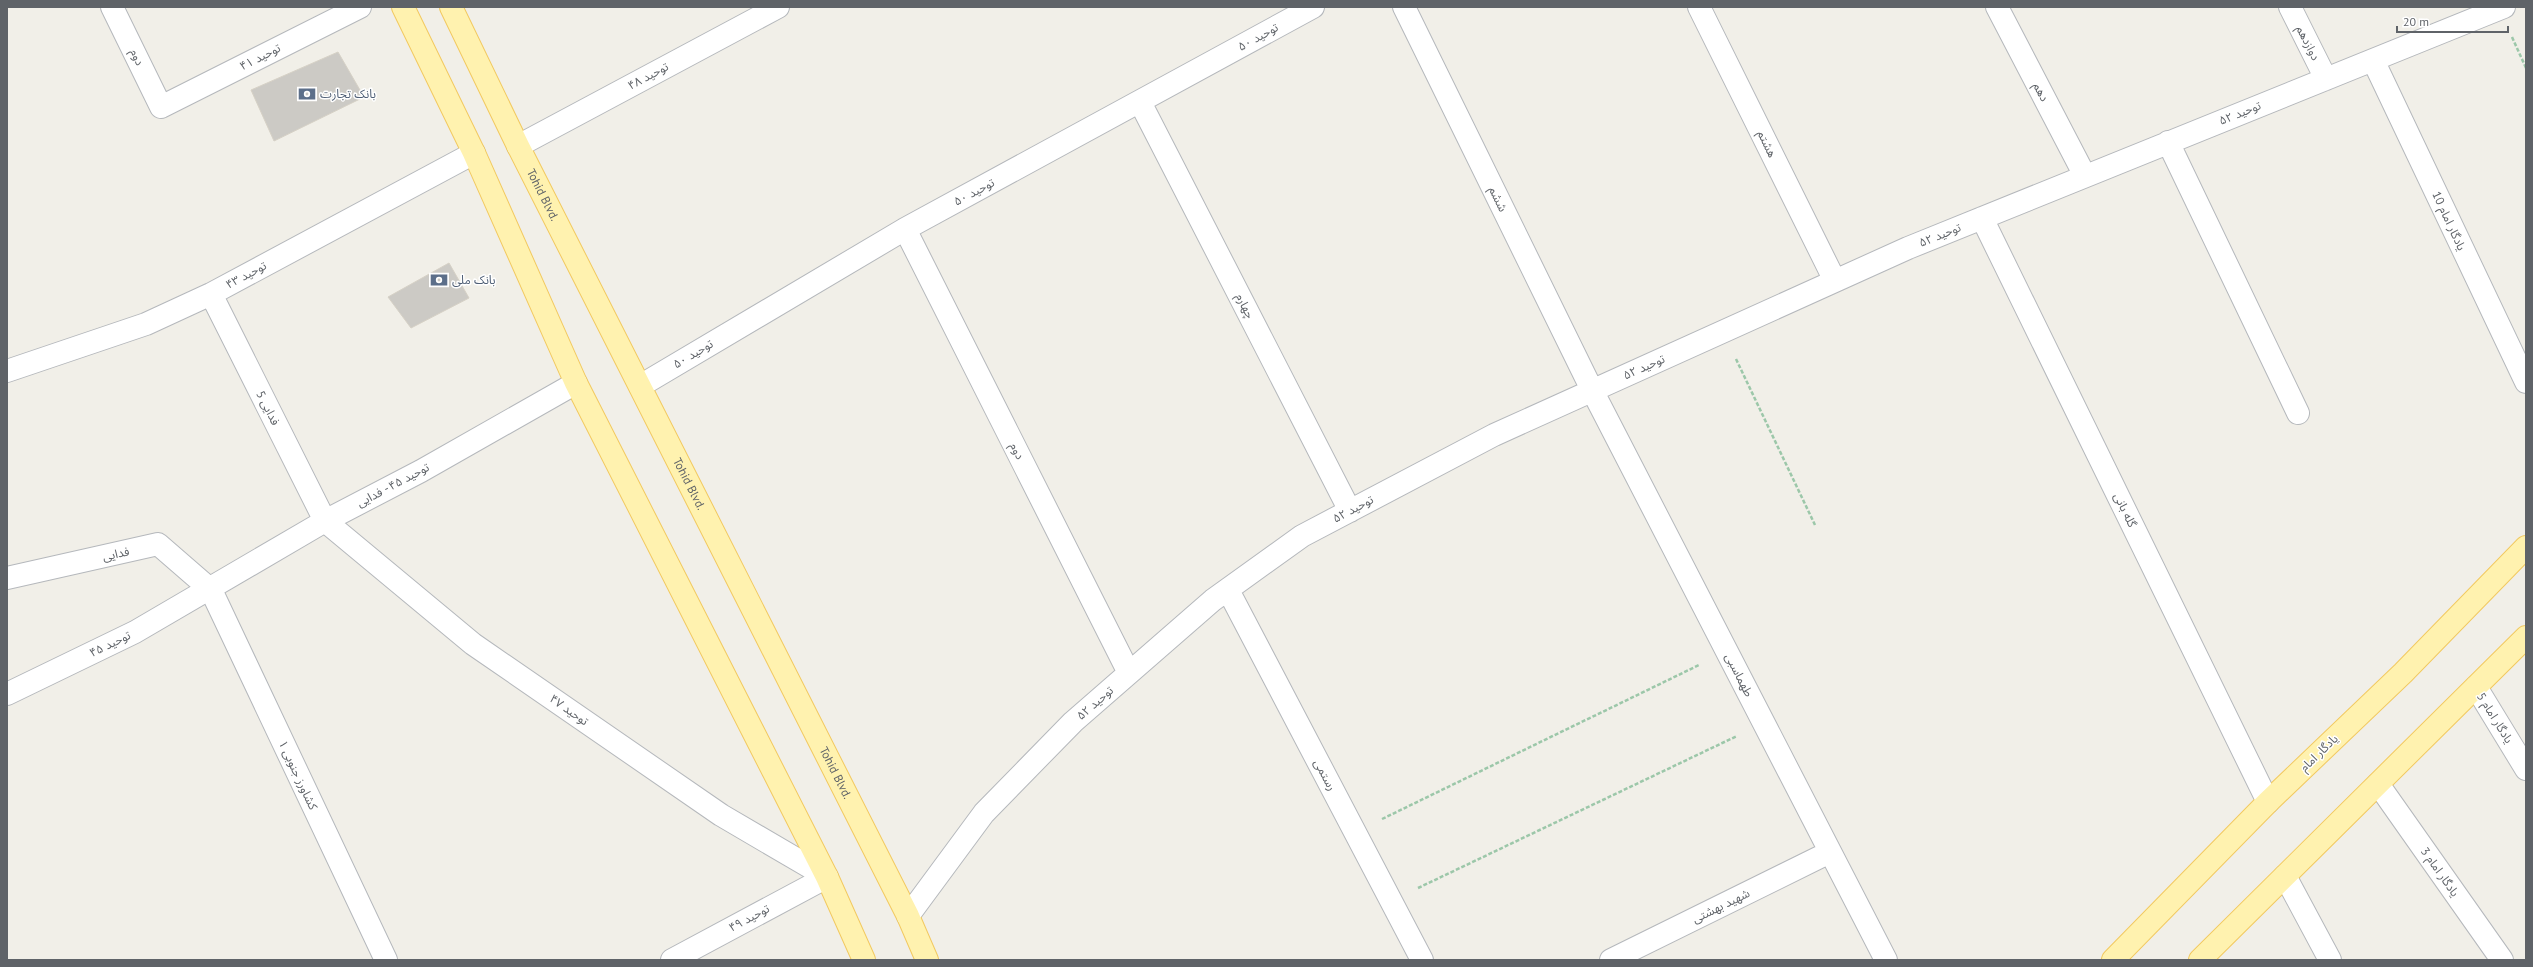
<svg xmlns="http://www.w3.org/2000/svg" width="2533" height="967" font-family="'PT Sans','Noto Sans Arabic',sans-serif">
  <style>
    .building { fill: #cccac5; stroke: #d6d1c6 }
    .lines { fill: none; stroke-linecap: round; stroke-linejoin: round }
    .minor-casing { stroke: #b5b8bc; stroke-width: 24 }
    .major-casing { stroke: #f2c960; stroke-width: 24 }
    .path { stroke: #9cc7a9; stroke-width: 2.5; stroke-dasharray: 4 2; stroke-linecap: butt }
    .minor { stroke: #fff; stroke-width: 22 }
    .major { stroke: #fff2af; stroke-width: 22 }
    .labels { text-anchor: middle; stroke-width: 3; stroke-linejoin: round; paint-order: stroke }
    .street-label { font-size: 12px; fill: #5f6368; stroke: #fff }
    .service-label { font-size: 12px; fill: #4e5e75; stroke: #fff; text-anchor: start }
  </style>
  <rect width="100%" height="100%" fill="#f1efe8"/>
  <path class="building" d="M 338,52 L 364,97 L 274,141 L 251,90 Z
    M 449,263 L 469,298 L 411,328 L 388,297 Z"/>
  <g class="lines">
    <g class="minor-casing">
      <path id="minor" d="M 112,7 L 161,107 L 360,7
        M 1404,7 L 1592,390 L 1886,960
        M 1699,7 L 1835,281
        M 1997,7 L 2085,176
        M 2290,7 L 2326,79
        M 2373,60 L 2526,382
        M 1140,102 L 1350,511
        M 2168,142 L 2298,413
        M 518,146 L 778,7
        M 1982,218 L 2268,802
        M 905,229 L 1129,673
        M 211,294 L 325,521 L 473,644 L 721,815 L 827,877
        M 7,371 L 146,324 L 211,294 L 474,153
        M 640,386 L 905,229 L 1313,7
        M 7,578 L 158,544 L 211,590 L 386,960
        M 1228,590 L 1422,960
        M 2476,687 L 2526,769
        M 7,694 L 135,632 L 325,521 L 421,471 L 576,383
        M 2378,784 L 2502,960
        M 2285,876 L 2330,960
        M 908,916 L 984,813 L 1073,722 L 1213,600 L 1302,536 L 1494,435 L 1908,248 L 2504,7
        M 672,960 L 827,877
        M 1611,960 L 1830,852"/>
    </g>
    <g class="major-casing">
      <g id="major">
        <path d="M 403,7 L 474,153 L 576,383 L 827,877 L 864,960"/>
        <path id="s1" d="M 451,7 L 518,146 L 908,916 L 927,960"/>
        <path d="M 2113,960 L 2268,802 L 2403,673 L 2526,547"/>
        <path d="M 2200,960 L 2526,637"/>
      </g>
    </g>
    <path class="path" d="M 2512,37 L 2526,68
      M 1736,359 L 1815,525
      M 1382,819 L 1699,665
      M 1418,888 L 1737,736"/>
    <use href="#minor" class="minor"/>
    <use href="#major" class="major"/>
  </g>
  <defs>
    <g id="bank-bare" transform="scale(1.38)"><path d="M-6-4H6V4H-6ZM0-2.3a2.3 2.3 0 1 0 0 4.6a2.3 2.3 0 1 0 0-4.6Z" fill="#5c6f8a" stroke="#fff" stroke-width="2.5" paint-order="stroke"/></g>
  </defs>
  <g fill-rule="evenodd">
    <use href="#bank-bare" x="307" y="94"/>
    <use href="#bank-bare" x="439" y="280"/>
  </g>
  <g class="labels">
    <g class="street-label">
      <text transform="translate(1258 37) rotate(-29)" y="4">توحید ۵۰</text>
      <text transform="translate(2308 43) rotate(63)" y="4">دوازدهم</text>
      <text transform="translate(137 57) rotate(64)" y="4">دوم</text>
      <text transform="translate(260 57) rotate(-27)" y="4">توحید ۴۱</text>
      <text transform="translate(648 76) rotate(-28)" y="4">توحید ۴۸</text>
      <text transform="translate(2041 92) rotate(63)" y="4">دهم</text>
      <text transform="translate(2240 113) rotate(-22)" y="4">توحید ۵۲</text>
      <text transform="translate(1767 144) rotate(64)" y="4">هشتم</text>
      <text transform="translate(974 192) rotate(-28)" y="4">توحید ۵۰</text>
      <text dy="4" stroke="none"><textPath href="#s1" startOffset="209">Tohid Blvd.</textPath></text>
      <text transform="translate(1498 199) rotate(64)" y="4">ششم</text>
      <text transform="translate(2449 221) rotate(65)" y="4">یادگار امام 10</text>
      <text transform="translate(1940 235) rotate(-22)" y="4">توحید ۵۲</text>
      <text transform="translate(246 275) rotate(-28)" y="4">توحید ۴۳</text>
      <text transform="translate(1245 306) rotate(63)" y="4">چهارم</text>
      <text transform="translate(693 354) rotate(-31)" y="4">توحید ۵۰</text>
      <text transform="translate(1644 367) rotate(-24)" y="4">توحید ۵۲</text>
      <text transform="translate(268 408) rotate(63)" y="4">فدایی 5</text>
      <text transform="translate(1017 451) rotate(63)" y="4">دوم</text>
      <text dy="4" stroke="none"><textPath href="#s1" startOffset="533">Tohid Blvd.</textPath></text>
      <text transform="translate(393 485) rotate(-28)" y="4">توحید ۴۵ - فدایی</text>
      <text transform="translate(1353 509) rotate(-28)" y="4">توحید ۵۲</text>
      <text transform="translate(2125 510) rotate(64)" y="4">گله بانی</text>
      <text transform="translate(116 554) rotate(-12)" y="4">فدایی</text>
      <text transform="translate(110 644) rotate(-26)" y="4">توحید ۴۵</text>
      <text transform="translate(1739 675) rotate(63)" y="4">طهماسبی</text>
      <text transform="translate(1095 703) rotate(-41)" y="4">توحید ۵۲</text>
      <text transform="translate(569 710) rotate(35)" y="4">توحید ۴۷</text>
      <text transform="translate(2495 718) rotate(58)" y="4">یادگار امام 5</text>
      <text transform="translate(2319 753) rotate(-44)" y="4">یادگار امام</text>
      <text dy="4" stroke="none"><textPath href="#s1" startOffset="857">Tohid Blvd.</textPath></text>
      <text transform="translate(298 775) rotate(65)" y="4">کشاورز جنوبی ۱</text>
      <text transform="translate(1325 775) rotate(62)" y="4">رستمی</text>
      <text transform="translate(2440 872) rotate(55)" y="4">یادگار امام 3</text>
      <text transform="translate(1721 906) rotate(-26)" y="4">شهید بهشتی</text>
      <text transform="translate(749 918) rotate(-28)" y="4">توحید ۴۹</text>
    </g>
    <g class="service-label">
      <text x="320" y="98">بانک تجارت</text>
      <text x="452" y="284">بانک ملی</text>
    </g>
  </g>
  <rect width="2533" height="967" fill="none" stroke="#5f6368" stroke-width="16"/>
  <path d="M2397 26v6h111v-6" fill="none" stroke="#5f6368" stroke-width="2"/>
  <text x="2403" y="26" font-size="12" fill="#5f6368" stroke="#ffffff" stroke-width="3" paint-order="stroke">20 m</text>
</svg>
